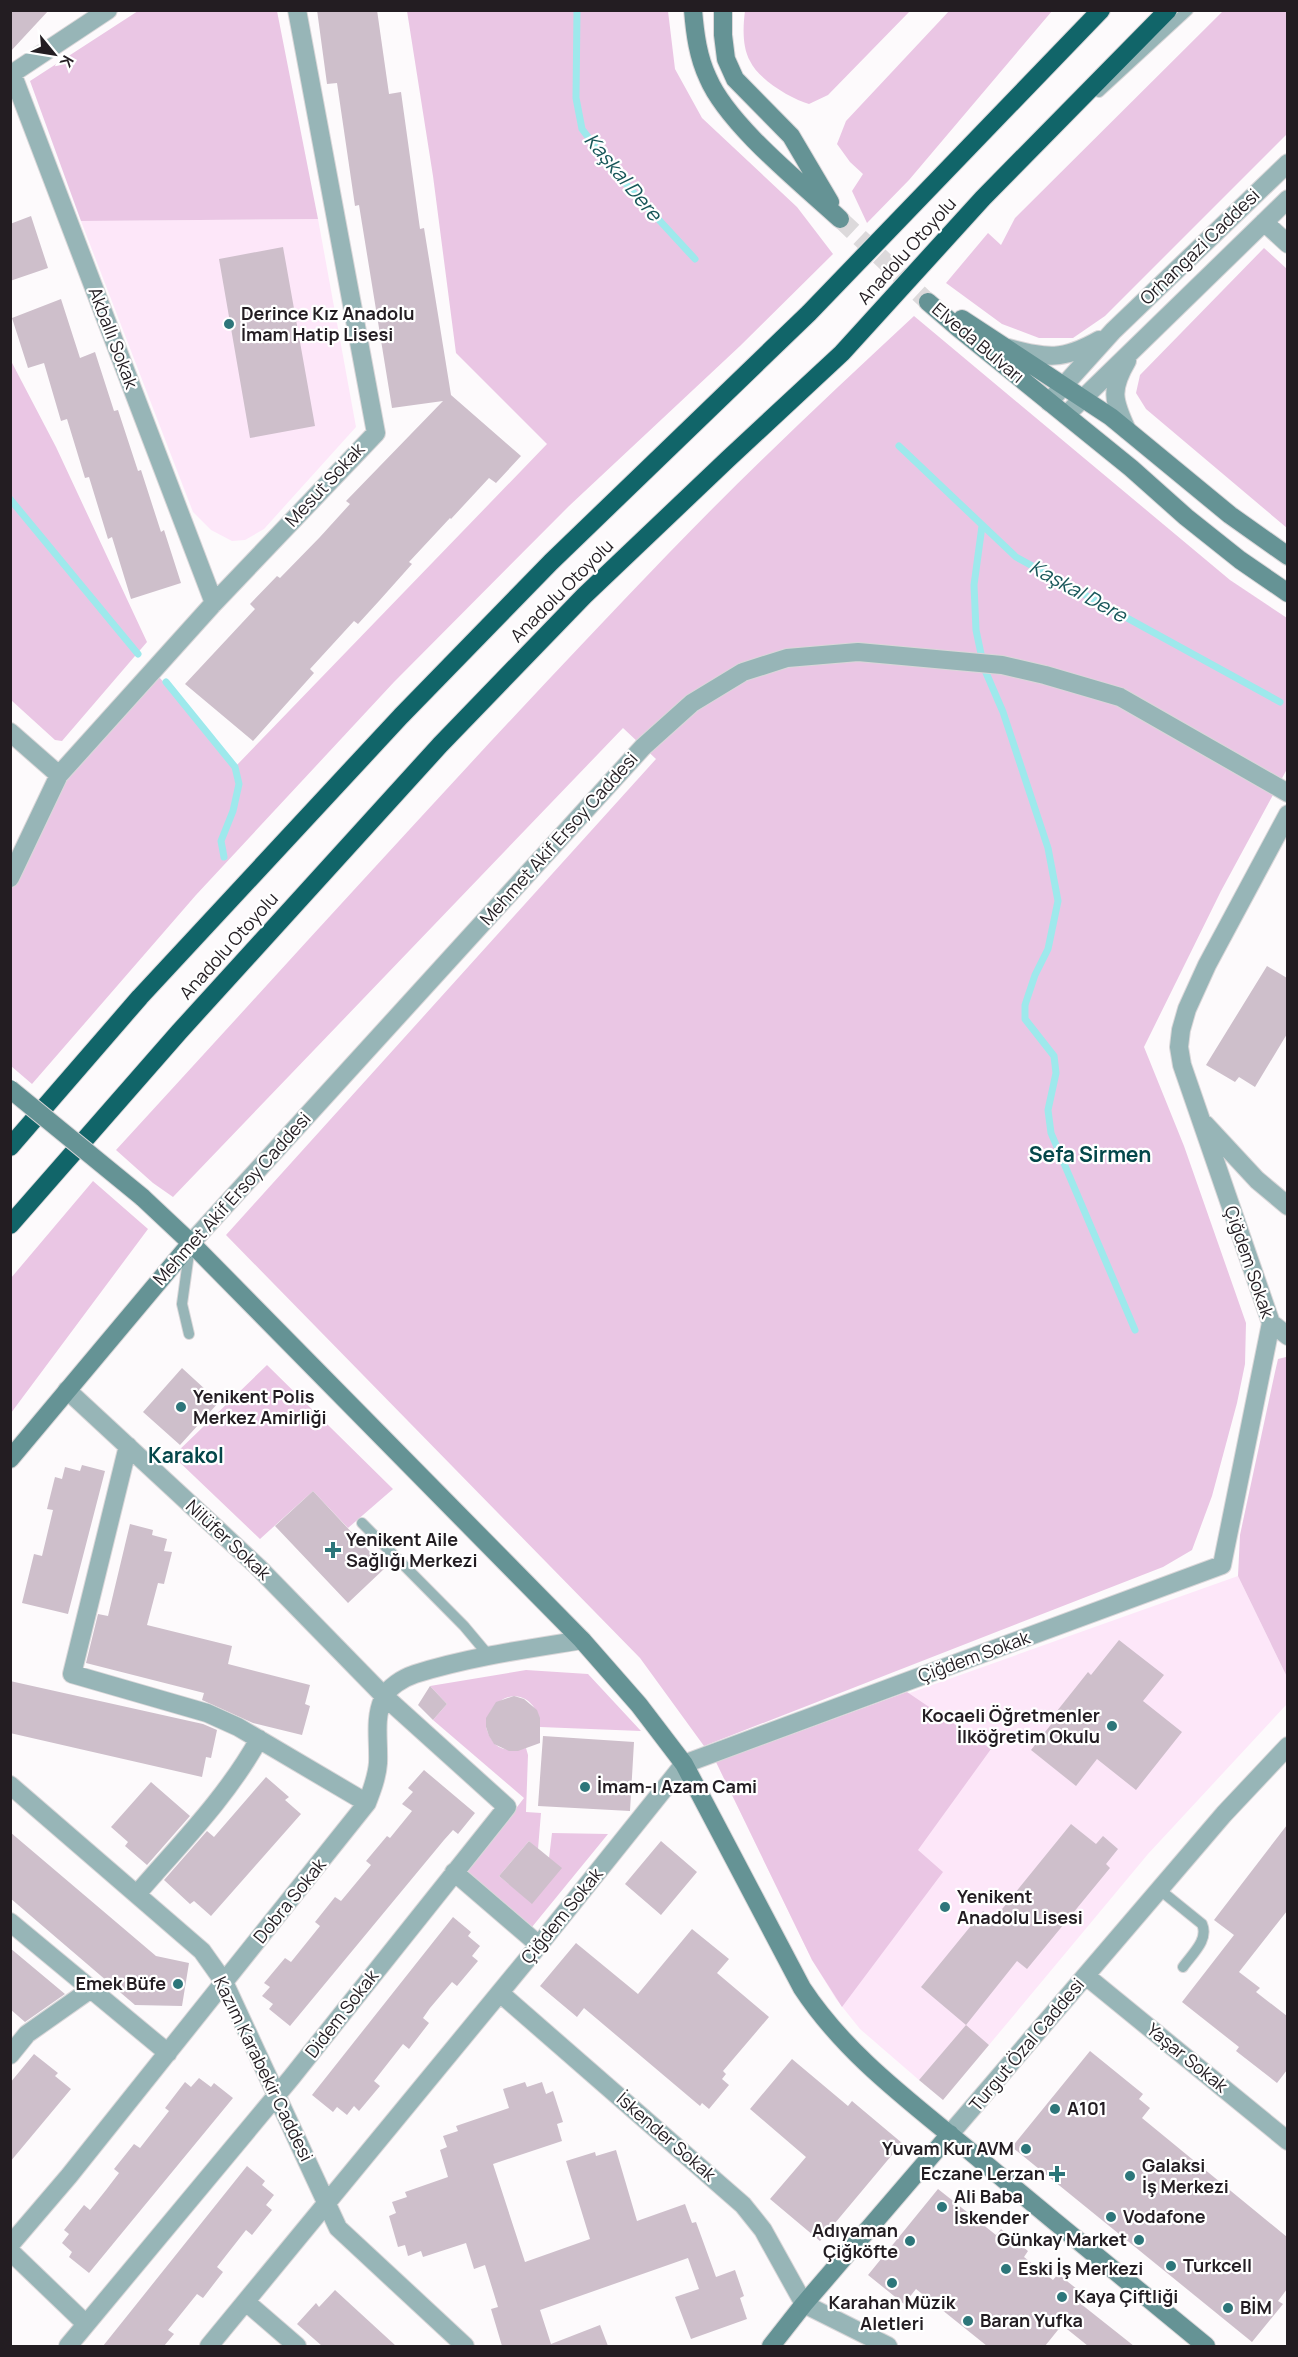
<svg xmlns="http://www.w3.org/2000/svg" width="1298" height="2357" font-family="Manrope,sans-serif">
  <style>
    .built { fill: #fde7f9 }
    .green { fill: #eac6e4 }
    .lines { fill: none; stroke-linecap: round; stroke-linejoin: round }
    .stream { stroke: #9ee9ec; stroke-width: 7 }
    .building { fill: #cebfcb }
    .secondary-tunnel { stroke: #dcd9db; stroke-width: 18; stroke-dasharray: 18 9; stroke-linecap: butt }
    .lane-casing { stroke: #dad7d9; stroke-width: 12 }
    .street-casing { stroke: #dad7d9; stroke-width: 20 }
    .secondary-casing { stroke: #dad7d9; stroke-width: 20 }
    .highway-casing { stroke: #dad7d9; stroke-width: 20 }
    .lane { stroke: #97b5b7; stroke-width: 10 }
    .street { stroke: #97b5b7; stroke-width: 18 }
    .secondary { stroke: #659395; stroke-width: 18 }
    .highway { stroke: #116569; stroke-width: 18 }
    .secondary-bridge-casing { stroke: #dad7d9; stroke-width: 20; stroke-linecap: butt }
    .secondary-bridge { stroke: #659395; stroke-width: 18 }
    .poi-dot { fill: #2d767a; stroke: #fff; stroke-width: 2 }
    .labels { text-anchor: middle; stroke-width: 4.5; stroke-linejoin: round; paint-order: stroke }
    .street-label { font-size: 18px; fill: #231d22; stroke: #fff }
    .poi-label { font-size: 18px; font-weight: bold; fill: #231d22; stroke: #fff; text-anchor: start }
    .water-label { font-size: 20px; font-style: italic; fill: #18575a; stroke: #fff }
    .quarter-label { font-size: 21px; font-weight: bold; fill: #04474a; stroke: #fff }
  </style>
  <rect width="100%" height="100%" fill="#fdfafc"/>
  <path class="built" d="M 318,219 L 356,427 L 264,529 L 245,540 L 232,541 L 211,530 L 193,512 L 81,221 Z
    M 1238,1576 L 1287,1677 L 1287,1704 L 1148,1854 L 989,2045 L 966,2026 L 919,2080 L 860,2029 L 836,1999 L 812,1960 L 716,1762 Z"/>
  <path class="green" d="M 950,10 L 1052,11 L 909,180 L 867,223 L 852,191 L 863,174 L 850,162 L 837,144 L 846,121 Z
    M 138,11 L 277,11 L 318,219 L 81,221 L 30,81 Z
    M 407,11 L 668,11 L 675,69 L 702,118 L 797,207 L 833,254 L 740,346 L 569,506 L 394,682 L 196,895 L 32,1084 L 11,1066 L 11,878 L 59,775 L 153,670 L 236,766 L 547,444 L 456,353 L 433,176 Z
    M 745,11 L 745,10 L 910,11 L 828,95 L 809,104 C 791,99 758,79 750,61 C 742,47 743,26 745,11 Z
    M 1223,11 L 1287,11 L 1287,134 L 1105,316 L 1073,338 L 1039,338 L 1002,324 L 946,283 L 988,233 L 1001,245 L 1015,218 Z
    M 1264,248 L 1287,269 L 1287,528 L 1146,409 L 1136,393 L 1140,375 Z
    M 914,316 L 1230,580 L 1287,618 L 1287,769 L 1221,891 L 1144,1047 L 1184,1146 L 1246,1323 L 1245,1364 L 1237,1403 L 1212,1496 L 1192,1550 L 1163,1567 L 704,1746 L 640,1658 L 226,1235 L 656,759 L 623,728 L 173,1197 L 153,1183 L 116,1150 C 299,951 480,749 668,554 C 747,472 830,394 914,316 Z
    M 10,359 L 56,447 L 147,642 L 62,741 L 55,740 L 11,700 Z
    M 93,1181 L 148,1229 L 11,1413 L 11,1278 Z
    M 1286,1357 L 1288,1357 L 1287,1677 L 1238,1576 L 1240,1535 L 1275,1372 L 1278,1359 Z
    M 267,1365 L 393,1489 L 348,1528 L 313,1491 L 260,1539 L 173,1456 Z
    M 526,1670 L 588,1674 L 641,1731 L 540,1727 C 539,1721 538,1714 535,1709 C 520,1684 488,1699 486,1727 C 493,1750 504,1752 526,1748 L 528,1755 L 526,1812 L 541,1813 L 538,1849 L 529,1841 L 499,1876 L 532,1903 L 549,1858 L 552,1833 L 608,1834 L 532,1927 L 467,1872 L 524,1798 L 433,1720 L 447,1704 L 430,1686 Z
    M 907,1692 L 991,1749 L 918,1850 L 943,1872 L 842,2007 L 812,1960 L 716,1762 Z"/>
  <g class="lines">
    <path class="stream" d="M 577,10 L 576,98 L 582,129 L 613,170 L 695,259
      M 899,446 L 1016,557 L 1280,702
      M 10,499 L 138,654
      M 982,526 L 974,585 L 976,630 L 984,668 L 1003,712 L 1048,848 L 1058,901 L 1048,949 L 1035,975 L 1025,1005 L 1025,1019 L 1054,1056 L 1056,1073 L 1048,1110 L 1051,1133 L 1135,1330
      M 166,682 L 235,767 L 239,784 L 233,811 L 221,841 L 224,857"/>
  </g>
  <path class="building" d="M 10,10 L 49,10 L 10,52 Z
    M 317,10 L 377,10 L 389,94 L 401,92 L 420,229 L 424,228 L 451,395 L 521,456 L 496,483 L 489,478 L 451,519 L 450,518 L 409,562 L 412,564 L 379,601 L 358,624 L 354,621 L 310,669 L 314,673 L 253,741 L 185,684 L 255,609 L 250,604 L 277,576 L 280,578 L 320,537 L 350,504 L 346,501 L 443,401 L 392,408 L 359,205 L 355,206 L 337,83 L 327,84 Z
    M 31,216 L 48,268 L 10,281 L 10,224 Z
    M 283,247 L 315,426 L 250,438 L 219,259 Z
    M 61,299 L 80,358 L 95,352 L 114,411 L 118,410 L 138,471 L 141,470 L 161,532 L 164,530 L 181,583 L 131,599 L 112,537 L 108,539 L 89,477 L 85,478 L 67,419 L 61,421 L 44,363 L 28,368 L 12,318 Z
    M 1267,966 L 1287,978 L 1287,1034 L 1255,1087 L 1239,1077 L 1235,1082 L 1206,1065 Z
    M 182,1368 L 219,1402 L 180,1445 L 143,1412 Z
    M 82,1465 L 105,1471 L 68,1614 L 22,1603 L 34,1554 L 42,1556 L 53,1510 L 47,1509 L 55,1477 L 62,1479 L 65,1467 L 80,1471 Z
    M 313,1491 L 385,1568 L 348,1603 L 275,1526 Z
    M 130,1524 L 153,1530 L 152,1535 L 167,1539 L 164,1551 L 172,1552 L 164,1584 L 158,1583 L 147,1625 L 232,1646 L 228,1664 L 310,1685 L 305,1704 L 310,1706 L 302,1735 L 253,1723 L 202,1700 L 204,1693 L 86,1663 L 98,1614 L 108,1616 Z
    M 1119,1640 L 1164,1675 L 1143,1701 L 1182,1732 L 1136,1790 L 1097,1759 L 1076,1786 L 1031,1750 L 1060,1713 L 1057,1711 L 1088,1672 L 1091,1675 Z
    M 10,1681 L 203,1724 L 217,1730 L 211,1758 L 206,1757 L 202,1777 L 10,1733 Z
    M 430,1686 L 447,1704 L 433,1720 L 418,1705 Z
    M 514,1696 L 524,1699 L 537,1710 L 540,1718 L 540,1743 L 518,1751 L 509,1751 L 494,1744 L 489,1736 L 486,1727 L 486,1718 L 496,1702 Z
    M 543,1736 L 634,1742 L 630,1811 L 538,1806 Z
    M 424,1770 L 475,1813 L 458,1834 L 453,1830 L 444,1840 L 290,2026 L 269,2009 L 273,2004 L 262,1996 L 270,1987 L 264,1983 L 285,1958 L 291,1962 L 320,1926 L 315,1922 L 335,1897 L 341,1901 L 371,1865 L 366,1861 L 387,1836 L 390,1838 L 412,1811 L 402,1804 L 413,1792 L 408,1788 Z
    M 266,1777 L 289,1797 L 285,1800 L 301,1814 L 211,1916 L 194,1901 L 190,1904 L 164,1880 L 207,1831 L 214,1837 Z
    M 151,1782 L 190,1816 L 147,1865 L 125,1846 L 128,1842 L 111,1827 Z
    M 1071,1824 L 1096,1844 L 1103,1836 L 1118,1849 L 1106,1864 L 1110,1868 L 1027,1969 L 1017,1961 L 966,2025 L 989,2045 L 943,2100 L 919,2080 L 966,2025 L 921,1987 L 983,1911 L 994,1919 Z
    M 1287,1825 L 1287,1911 L 1239,1972 L 1260,1988 L 1256,1992 L 1287,2016 L 1287,2070 L 1277,2083 L 1236,2051 L 1239,2047 L 1182,2002 L 1234,1935 L 1214,1920 Z
    M 10,1832 L 156,1956 L 189,1963 L 182,2006 L 135,2005 L 10,1898 Z
    M 529,1841 L 562,1868 L 532,1904 L 499,1876 Z
    M 661,1841 L 697,1872 L 661,1915 L 625,1884 Z
    M 453,1917 L 471,1932 L 468,1936 L 480,1946 L 472,1956 L 478,1961 L 457,1986 L 452,1982 L 430,2008 L 423,2018 L 429,2023 L 409,2049 L 403,2044 L 374,2081 L 380,2086 L 359,2111 L 354,2106 L 347,2115 L 337,2107 L 333,2112 L 312,2095 Z
    M 692,1929 L 729,1959 L 717,1973 L 769,2017 L 723,2071 L 726,2074 L 722,2079 L 729,2085 L 709,2109 L 702,2103 L 700,2106 L 584,2008 L 577,2017 L 540,1986 L 576,1943 L 638,1994 Z
    M 10,1948 L 65,1994 L 25,2022 L 10,2009 Z
    M 1090,2051 L 1143,2094 L 1139,2099 L 1150,2108 L 1142,2118 L 1287,2237 L 1287,2289 L 1278,2301 L 1283,2304 L 1252,2342 L 1012,2147 Z
    M 34,2054 L 58,2073 L 55,2076 L 71,2089 L 10,2162 L 10,2083 Z
    M 792,2059 L 848,2106 L 852,2101 L 902,2143 L 820,2241 L 770,2199 L 806,2157 L 750,2109 Z
    M 199,2078 L 211,2087 L 214,2083 L 233,2098 L 89,2273 L 69,2257 L 72,2252 L 62,2243 L 69,2234 L 64,2230 L 84,2205 L 90,2210 L 106,2190 L 119,2173 L 114,2169 L 134,2144 L 140,2148 L 169,2111 L 165,2108 L 185,2082 L 191,2087 Z
    M 525,2082 L 527,2087 L 542,2082 L 546,2094 L 553,2091 L 563,2122 L 557,2124 L 562,2141 L 493,2164 L 525,2262 L 590,2239 L 566,2161 L 595,2152 L 596,2156 L 616,2150 L 637,2221 L 685,2204 L 692,2223 L 696,2222 L 716,2277 L 735,2270 L 744,2296 L 740,2298 L 747,2319 L 691,2339 L 675,2297 L 699,2289 L 688,2258 L 540,2310 L 551,2344 L 600,2325 L 608,2346 L 502,2346 L 491,2309 L 498,2307 L 485,2265 L 474,2269 L 466,2243 L 423,2257 L 421,2251 L 408,2256 L 405,2245 L 398,2247 L 389,2216 L 396,2213 L 392,2202 L 407,2197 L 405,2192 L 448,2177 L 440,2150 L 447,2147 L 443,2136 L 458,2131 L 456,2126 L 509,2108 L 503,2089 Z
    M 247,2166 L 265,2181 L 262,2185 L 274,2195 L 266,2205 L 272,2210 L 252,2235 L 246,2230 L 217,2267 L 223,2272 L 203,2298 L 197,2294 L 168,2330 L 174,2334 L 164,2346 L 103,2346 Z
    M 938,2189 L 996,2235 L 1001,2229 L 1028,2251 L 1024,2257 L 1053,2280 L 1058,2274 L 1087,2297 L 1081,2304 L 1134,2346 L 1088,2346 L 1062,2325 L 1045,2346 L 987,2346 L 916,2289 L 904,2304 L 868,2275 Z
    M 335,2290 L 396,2346 L 322,2346 L 297,2324 L 316,2303 L 319,2307 Z"/>
  <g class="lines">
    <path class="secondary-tunnel" d="M 840,219 L 928,302"/>
    <g class="lane-casing">
      <path id="lane" d="M 1099,92 L 1188,10
        M 189,1334 L 182,1304 L 190,1246
        M 362,1523 L 464,1626 L 490,1657
        M 1160,1890 L 1202,1924 C 1209,1940 1192,1954 1183,1967"/>
    </g>
    <g class="street-casing">
      <path id="street" d="M 12,73 L 214,603
        M 10,75 L 108,10
        M 1264,222 L 1288,244
        M 1008,348 C 1048,358 1062,361 1099,340
        M 1127,361 C 1110,390 1113,400 1127,430
        M 1049,402 L 1113,331 L 1288,163
        M 1066,415 L 1288,199
        M 10,732 L 59,775 L 10,878
        M 59,775 L 214,603 L 376,433 L 297,10
        M 1205,1124 L 1257,1180 L 1288,1206
        M 191,1243 L 643,747 L 692,703 L 743,672 L 787,658 L 858,652 L 1002,665 L 1045,675 L 1120,697 L 1288,793
        M 1271,1323 L 1288,1336
        M 67,1390 L 258,1567 L 384,1696 L 507,1807 L 291,2078 L 68,2346
        M 128,1446 L 72,1674 L 207,1713 L 238,1727 L 367,1803
        M 10,1785 L 202,1951 L 224,1982 L 338,2228 L 465,2346
        M 454,1872 L 539,1945
        M 137,1894 C 180,1844 227,1797 259,1739
        M 10,1922 L 168,2053
        M 1086,1976 L 1288,2141
        M 500,1993 L 743,2205 L 763,2230 L 804,2304 L 888,2346
        M 10,2055 L 27,2034 L 91,1989
        M 950,2134 L 1224,1814 L 1288,1746
        M 10,2245 L 69,2176 L 367,1803 C 372,1790 377,1777 378,1763 C 379,1741 374,1719 383,1699 C 388,1687 403,1678 415,1674 C 469,1657 527,1649 582,1640
        M 10,2251 L 86,2324
        M 246,2302 L 297,2346
        M 209,2346 L 539,1945 L 684,1764 L 1222,1565 L 1271,1323 L 1182,1065 L 1179,1047 L 1181,1030 L 1187,1009 L 1207,965 L 1288,814"/>
    </g>
    <g class="secondary-casing">
      <path id="secondary" d="M 693,10 C 695,34 698,57 708,78 C 728,125 802,184 840,219
        M 723,10 L 723,35 L 726,59 L 735,79 L 791,136 L 830,202
        M 928,302 L 957,327 L 1131,468 L 1186,517 L 1240,560 L 1288,593
        M 962,319 L 1111,417 L 1230,515 L 1288,556
        M 142,1197 L 191,1243 L 582,1640 L 639,1705 L 684,1764 L 802,1988 C 846,2055 911,2102 971,2152 C 1049,2217 1128,2282 1206,2346
        M 10,1459 L 191,1243
        M 771,2346 L 804,2304 L 950,2134"/>
    </g>
    <g class="highway-casing">
      <path id="highway" d="M 10,1147 L 140,997 L 401,716 L 551,562 L 809,313 L 1101,10
        M 10,1225 L 179,1032 L 440,745 L 584,596 L 728,459 L 842,353 L 983,198 L 1168,10"/>
    </g>
    <use href="#lane" class="lane"/>
    <use href="#street" class="street"/>
    <use href="#secondary" class="secondary"/>
    <use href="#highway" class="highway"/>
    <g class="secondary-bridge-casing">
      <path id="secondary-bridge" d="M 10,1089 L 142,1197"/>
    </g>
    <use href="#secondary-bridge" class="secondary-bridge"/>
  </g>
  <g class="poi-dot">
    <circle cx="229" cy="324" r="6"/>
    <circle cx="181" cy="1407" r="6"/>
    <path d="M330 1541h6v6h6v6h-6v6h-6v-6h-6v-6h6z"/>
    <circle cx="1112" cy="1726" r="6"/>
    <circle cx="585" cy="1787" r="6"/>
    <circle cx="945" cy="1907" r="6"/>
    <circle cx="178" cy="1984" r="6"/>
    <circle cx="1055" cy="2109" r="6"/>
    <circle cx="1026" cy="2149" r="6"/>
    <path d="M1054 2165h6v6h6v6h-6v6h-6v-6h-6v-6h6z"/>
    <circle cx="1130" cy="2176" r="6"/>
    <circle cx="942" cy="2207" r="6"/>
    <circle cx="1111" cy="2217" r="6"/>
    <circle cx="1139" cy="2240" r="6"/>
    <circle cx="910" cy="2241" r="6"/>
    <circle cx="1171" cy="2266" r="6"/>
    <circle cx="1006" cy="2269" r="6"/>
    <circle cx="892" cy="2283" r="6"/>
    <circle cx="1062" cy="2297" r="6"/>
    <circle cx="1228" cy="2308" r="6"/>
    <circle cx="968" cy="2321" r="6"/>
  </g>
  <g class="labels">
    <g class="street-label">
      <text transform="translate(1200 247) rotate(-44)" y="6">Orhangazi Caddesi</text>
      <text transform="translate(907 251) rotate(-48)" y="6">Anadolu Otoyolu</text>
      <text transform="translate(113 338) rotate(69)" y="6">Akballı Sokak</text>
      <text transform="translate(978 343) rotate(40)" y="6">Elveda Bulvarı</text>
      <text transform="translate(325 485) rotate(-47)" y="6">Mesut Sokak</text>
      <text transform="translate(562 591) rotate(-45)" y="6">Anadolu Otoyolu</text>
      <text transform="translate(559 839) rotate(-48)" y="6">Mehmet Akif Ersoy Caddesi</text>
      <text transform="translate(229 946) rotate(-48)" y="6">Anadolu Otoyolu</text>
      <text transform="translate(232 1199) rotate(-48)" y="6">Mehmet Akif Ersoy Caddesi</text>
      <text transform="translate(1249 1262) rotate(71)" y="6">Çiğdem Sokak</text>
      <text transform="translate(228 1540) rotate(43)" y="6">Nilüfer Sokak</text>
      <text transform="translate(974 1657) rotate(-20)" y="6">Çiğdem Sokak</text>
      <text transform="translate(290 1901) rotate(-51)" y="6">Dobra Sokak</text>
      <text transform="translate(562 1916) rotate(-51)" y="6">Çiğdem Sokak</text>
      <text transform="translate(342 2014) rotate(-52)" y="6">Didem Sokak</text>
      <text transform="translate(1027 2045) rotate(-50)" y="6">Turgut Özal Caddesi</text>
      <text transform="translate(1187 2058) rotate(39)" y="6">Yaşar Sokak</text>
      <text transform="translate(263 2069) rotate(64)" y="6">Kazım Karabekir Caddesi</text>
      <text transform="translate(666 2137) rotate(41)" y="6">İskender Sokak</text>
    </g>
    <g class="poi-label">
      <text x="241" y="320">Derince Kız Anadolu<tspan x="241" dy="21">İmam Hatip Lisesi</tspan></text>
      <text x="193" y="1403">Yenikent Polis<tspan x="193" dy="21">Merkez Amirliği</tspan></text>
      <text x="346" y="1546">Yenikent Aile<tspan x="346" dy="21">Sağlığı Merkezi</tspan></text>
      <text x="1100" y="1722" text-anchor="end">Kocaeli Öğretmenler<tspan x="1100" dy="21">İlköğretim Okulu</tspan></text>
      <text x="597" y="1793">İmam-ı Azam Cami</text>
      <text x="957" y="1903">Yenikent<tspan x="957" dy="21">Anadolu Lisesi</tspan></text>
      <text x="166" y="1990" text-anchor="end">Emek Büfe</text>
      <text x="1067" y="2115">A101</text>
      <text x="1014" y="2155" text-anchor="end">Yuvam Kur AVM</text>
      <text x="1142" y="2172">Galaksi<tspan x="1142" dy="21">İş Merkezi</tspan></text>
      <text x="1045" y="2180" text-anchor="end">Eczane Lerzan</text>
      <text x="954" y="2203">Ali Baba<tspan x="954" dy="21">İskender</tspan></text>
      <text x="1123" y="2223">Vodafone</text>
      <text x="898" y="2237" text-anchor="end">Adıyaman<tspan x="898" dy="21">Çiğköfte</tspan></text>
      <text x="1127" y="2246" text-anchor="end">Günkay Market</text>
      <text x="1183" y="2272">Turkcell</text>
      <text x="1018" y="2275">Eski İş Merkezi</text>
      <text x="1074" y="2303">Kaya Çiftliği</text>
      <text x="892" y="2309" text-anchor="middle">Karahan Müzik<tspan x="892" dy="21">Aletleri</tspan></text>
      <text x="1240" y="2314">BİM</text>
      <text x="980" y="2327">Baran Yufka</text>
    </g>
    <g class="water-label">
      <text transform="translate(623 177) rotate(50)" y="7">Kaşkal Dere</text>
      <text transform="translate(1078 591) rotate(29)" y="7">Kaşkal Dere</text>
    </g>
    <g class="quarter-label">
      <text x="1090" y="1162">Sefa Sirmen</text>
      <text x="186" y="1463">Karakol</text>
    </g>
  </g>
  <rect width="1298" height="2357" fill="none" stroke="#231d22" stroke-width="24"/>
  <g transform="translate(54 54) rotate(120)" stroke="#ffffff" stroke-width="4.5" paint-order="stroke">
  <path d="M0-4.5L10 22L0 15L-10 22Z" fill="#231d22"/>
  <text y="-9" font-size="16" font-weight="bold" text-anchor="middle" fill="#231d22">K</text>
  </g>
</svg>
